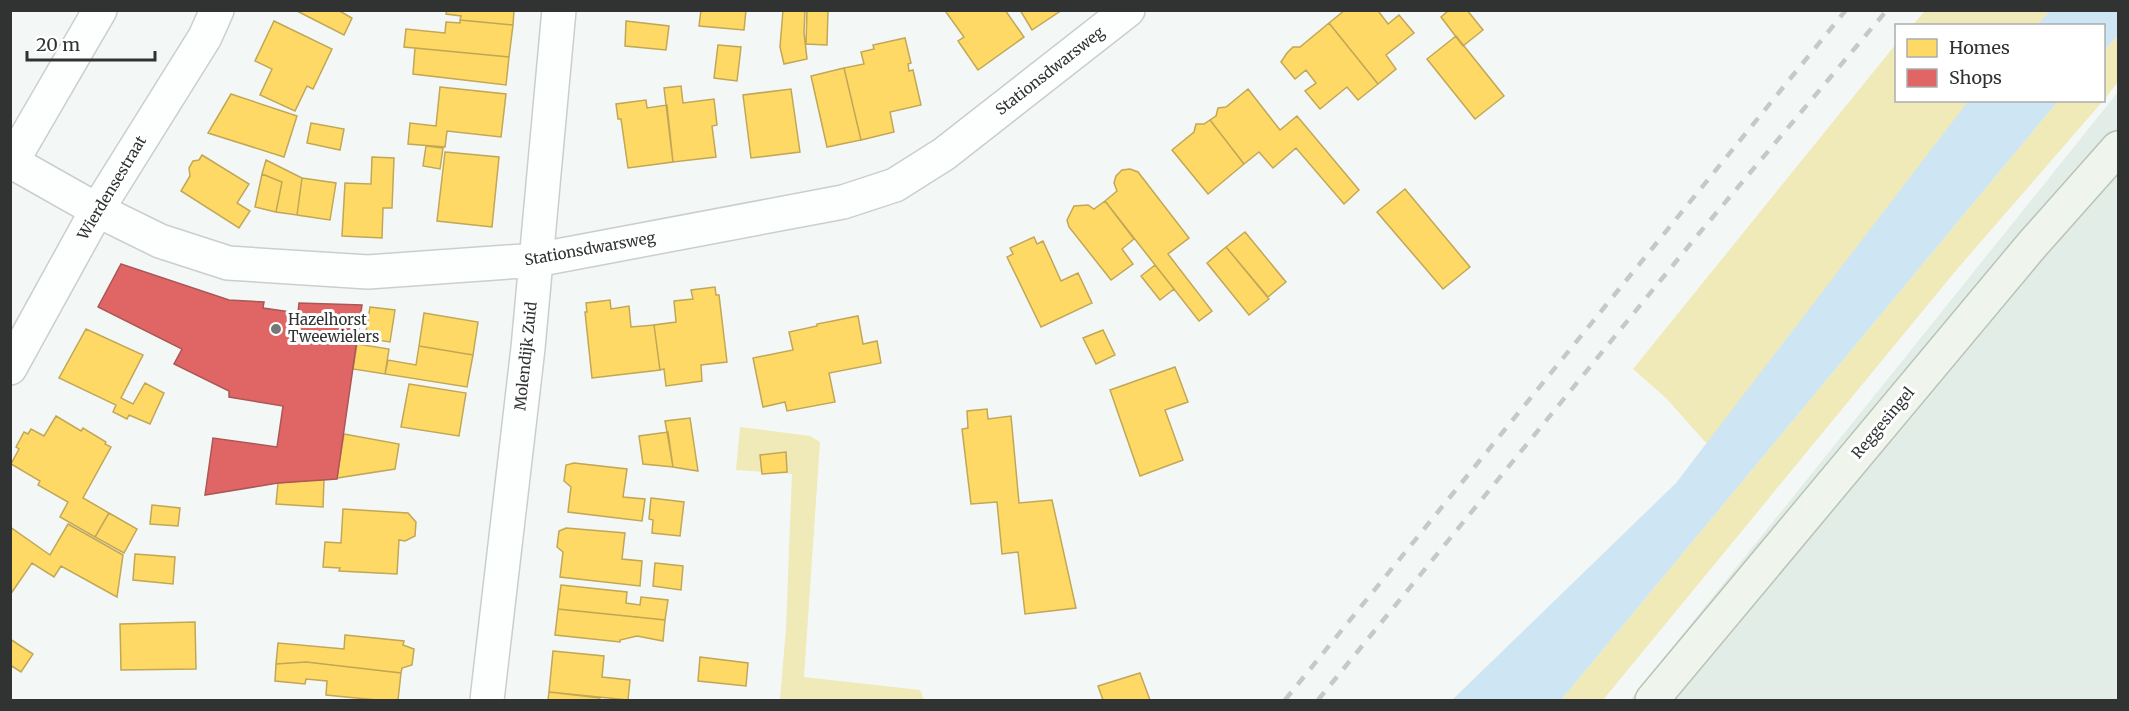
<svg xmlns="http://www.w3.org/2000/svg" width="2129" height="711" font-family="Merriweather,serif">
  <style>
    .built { fill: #e2ede7 }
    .green { fill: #f0e9b8 }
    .water { fill: #cee6f4 }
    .homes { fill: #ffd966; stroke: #c1a756; stroke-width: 1.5 }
    .shops { fill: #e06666; stroke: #ab5756; stroke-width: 1.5 }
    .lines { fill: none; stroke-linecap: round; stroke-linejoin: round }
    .street-casing { stroke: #cbcecd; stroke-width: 36 }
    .secondary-casing { stroke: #cbcecd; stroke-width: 36 }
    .primary-casing { stroke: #b9c3b6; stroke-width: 36 }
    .street { stroke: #fdfefe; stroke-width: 33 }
    .secondary { stroke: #fdfefe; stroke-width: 33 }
    .primary { stroke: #eff4ed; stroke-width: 33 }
    .rail { stroke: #c8c8c8; stroke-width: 4.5; stroke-dasharray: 10 10; stroke-linecap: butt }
    .poi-dot { fill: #747877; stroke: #fff; stroke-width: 2 }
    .labels { text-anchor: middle; stroke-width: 6; stroke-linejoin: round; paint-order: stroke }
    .street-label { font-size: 15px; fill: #303332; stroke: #fff }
    .poi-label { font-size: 15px; fill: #303332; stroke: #fff; text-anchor: start }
  </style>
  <rect width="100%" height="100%" fill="#f3f8f6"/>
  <path class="built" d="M 2118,92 L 2118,700 L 1630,700 Z"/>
  <path class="green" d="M 1925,11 L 2050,11 L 2037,25 L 1912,26 Z
    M 2118,35 L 2118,82 L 2104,100 L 2104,51 Z
    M 1896,44 L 1896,100 L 1969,101 L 1707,444 L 1666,398 L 1633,369 Z
    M 2058,101 L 2103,101 L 1958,268 L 1603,700 L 1561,700 Z
    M 740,427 L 810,436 L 820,442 L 804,677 L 920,690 L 924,700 L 780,700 L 786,628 L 792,474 L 736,470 Z"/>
  <path class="water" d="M 2050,11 L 2118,11 L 2118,35 L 2104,51 L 2104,26 L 2037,25 Z
    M 1969,100 L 2058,101 L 1561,700 L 1452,700 L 1676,483 Z"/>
  <path class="homes" d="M 295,10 L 338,10 L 352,18 L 344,35 Z
    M 447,10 L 514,10 L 513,25 L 460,20 L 461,16 L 446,14 Z
    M 701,10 L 746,10 L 744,30 L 699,26 Z
    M 783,10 L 805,10 L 804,33 L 807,59 L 784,64 L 780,47 Z
    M 807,10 L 828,10 L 827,45 L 806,44 Z
    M 948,10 L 1005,10 L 1024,37 L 978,70 L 958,41 L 964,37 L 946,12 Z
    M 1020,10 L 1062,10 L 1032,30 Z
    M 1345,10 L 1382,10 L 1379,12 L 1388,24 L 1399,15 L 1414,33 L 1386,55 L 1396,69 L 1378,84 L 1329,23 Z
    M 1449,10 L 1467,10 L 1483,30 L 1463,46 L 1441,17 Z
    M 460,20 L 513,25 L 509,57 L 404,47 L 406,29 L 445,33 L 446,22 L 460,23 Z
    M 274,21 L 332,49 L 313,89 L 307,86 L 295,111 L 260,95 L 272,69 L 255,61 Z
    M 626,21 L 669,26 L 666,50 L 625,46 Z
    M 1329,23 L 1378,84 L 1358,100 L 1347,87 L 1320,109 L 1305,91 L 1316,83 L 1306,70 L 1295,79 L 1281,62 L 1287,53 L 1293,47 L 1300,47 Z
    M 1456,36 L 1504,96 L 1475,119 L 1427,59 Z
    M 905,38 L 911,63 L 908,64 L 909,71 L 913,70 L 921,105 L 890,112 L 894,132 L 861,140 L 844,68 L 864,64 L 861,52 L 874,49 L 873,45 Z
    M 718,45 L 741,47 L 737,81 L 714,78 Z
    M 415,48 L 509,57 L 506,85 L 413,74 Z
    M 844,68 L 861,140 L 827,147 L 811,76 Z
    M 681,86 L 683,103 L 714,99 L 717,125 L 712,126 L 716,157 L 673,162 L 664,88 Z
    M 440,87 L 506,94 L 501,137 L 447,131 L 445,147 L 408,144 L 410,123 L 436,126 Z
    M 791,89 L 800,152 L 751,158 L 743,95 Z
    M 1248,89 L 1280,130 L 1297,116 L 1359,190 L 1344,204 L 1296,148 L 1273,168 L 1259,152 L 1244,164 L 1210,120 L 1216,116 L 1218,108 L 1226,107 Z
    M 231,94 L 297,116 L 284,157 L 208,133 Z
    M 646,100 L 647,108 L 667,105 L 673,162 L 628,168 L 621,119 L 618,119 L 616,104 Z
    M 1210,120 L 1244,164 L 1208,194 L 1172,150 L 1194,132 L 1196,124 L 1204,124 Z
    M 311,123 L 344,129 L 340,150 L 307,143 Z
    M 426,146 L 443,148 L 440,169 L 423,166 Z
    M 445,152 L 499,157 L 492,227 L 437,221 Z
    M 202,155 L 249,184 L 237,203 L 250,211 L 239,228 L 181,191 L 190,176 L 189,168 L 193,161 L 199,160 Z
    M 372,157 L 394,158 L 392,208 L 383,208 L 382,238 L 342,236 L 345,183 L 371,184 Z
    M 266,160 L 302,178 L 297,215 L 276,212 L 282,182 L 262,174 Z
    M 1130,169 L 1138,172 L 1189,238 L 1168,254 L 1212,311 L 1199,321 L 1105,201 L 1117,191 L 1114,183 L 1116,176 L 1122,170 Z
    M 262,174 L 282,182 L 276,212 L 255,207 Z
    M 302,178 L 336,183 L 330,220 L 297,215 Z
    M 1405,189 L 1470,267 L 1443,289 L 1377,212 Z
    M 1105,201 L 1134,239 L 1122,249 L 1133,264 L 1111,280 L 1069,227 L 1067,220 L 1074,206 L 1088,205 L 1094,209 Z
    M 1245,232 L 1286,282 L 1268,297 L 1226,247 Z
    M 1034,237 L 1037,244 L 1043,241 L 1061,281 L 1078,273 L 1092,303 L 1041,327 L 1007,257 L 1013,254 L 1010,248 Z
    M 1226,247 L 1269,299 L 1249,315 L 1207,263 Z
    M 1155,265 L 1174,289 L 1160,300 L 1141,276 Z
    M 715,287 L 716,295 L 719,295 L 727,362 L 701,365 L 702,381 L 666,386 L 664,369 L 660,370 L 654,325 L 676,322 L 674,301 L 693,299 L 691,290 Z
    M 610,300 L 611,309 L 629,306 L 631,327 L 654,325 L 660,370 L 592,378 L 585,312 L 587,312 L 586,303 Z
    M 370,307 L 395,310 L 390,342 L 365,338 Z
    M 424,313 L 478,322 L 473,355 L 419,346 Z
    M 858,316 L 863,344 L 877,341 L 881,363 L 829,373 L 835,402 L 787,411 L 785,402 L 763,407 L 753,358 L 793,350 L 789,332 L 817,326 L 817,324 Z
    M 86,329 L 143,355 L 121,398 L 133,404 L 145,383 L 164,393 L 150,424 L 129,415 L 127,419 L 113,412 L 116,405 L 59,378 Z
    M 1103,330 L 1115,355 L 1096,364 L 1083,338 Z
    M 357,344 L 389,349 L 385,374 L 353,369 Z
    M 419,346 L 473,355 L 467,387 L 385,374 L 388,360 L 416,365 Z
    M 1175,367 L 1188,402 L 1165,410 L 1183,460 L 1140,476 L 1110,390 Z
    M 409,384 L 466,393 L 459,436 L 401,427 Z
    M 987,409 L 988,419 L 1011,416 L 1019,503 L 1052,500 L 1076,608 L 1025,614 L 1018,552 L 1002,554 L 997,502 L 971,504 L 962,429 L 968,428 L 967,411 Z
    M 56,416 L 81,431 L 83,428 L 106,442 L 105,444 L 111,447 L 83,498 L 109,513 L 95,537 L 60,517 L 68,502 L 38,485 L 40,481 L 11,464 L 19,449 L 16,447 L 24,432 L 28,434 L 31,429 L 44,436 Z
    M 690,418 L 698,471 L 673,467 L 667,432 L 665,421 Z
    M 668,432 L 673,467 L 643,464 L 639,436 Z
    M 344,434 L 399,444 L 395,469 L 337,478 Z
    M 786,452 L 787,472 L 762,474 L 760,455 Z
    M 574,463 L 627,469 L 623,497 L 645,499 L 642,521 L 568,512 L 571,487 L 564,481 L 566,465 Z
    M 324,479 L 323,507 L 276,504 L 278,483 Z
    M 651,498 L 684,502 L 680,536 L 652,533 L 653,520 L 649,519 Z
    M 152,505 L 180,508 L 178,526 L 150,524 Z
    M 343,509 L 408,513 L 416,522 L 415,536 L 405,541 L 399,540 L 397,574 L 339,571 L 340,568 L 323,567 L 325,542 L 341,543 Z
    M 109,513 L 137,529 L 124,553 L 95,537 Z
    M 68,524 L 123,555 L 117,597 L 61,566 L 54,577 L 32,563 L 10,595 L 10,527 L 50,555 Z
    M 566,528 L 625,533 L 622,559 L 642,561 L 640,586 L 560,577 L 563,552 L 557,547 L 559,531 Z
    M 135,554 L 175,557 L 173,584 L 133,580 Z
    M 655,563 L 683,566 L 681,590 L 653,586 Z
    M 561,585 L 627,592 L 626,603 L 640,605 L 641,597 L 668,600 L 665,620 L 558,609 Z
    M 558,609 L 665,620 L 663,641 L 637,636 L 620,640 L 620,642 L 555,635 Z
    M 195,622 L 196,669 L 121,670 L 120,624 Z
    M 345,635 L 404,641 L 403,645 L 414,649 L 412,665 L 402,668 L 401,673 L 306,662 L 276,664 L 278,643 L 344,649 Z
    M 10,639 L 33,654 L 21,672 L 10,665 Z
    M 553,651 L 604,656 L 602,677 L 630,680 L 628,700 L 549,692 Z
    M 700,657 L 748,663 L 746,686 L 698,681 Z
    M 306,662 L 401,673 L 398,700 L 377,700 L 326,695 L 327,681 L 306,679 L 305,684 L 275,681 L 276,664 Z
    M 1140,673 L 1150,700 L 1103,700 L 1098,686 Z
    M 549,692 L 600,698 L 599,700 L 548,700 Z"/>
  <path class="shops" d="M 121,264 L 229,300 L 264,302 L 263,308 L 298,313 L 299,303 L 362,305 L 337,479 L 278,483 L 205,495 L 213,438 L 277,447 L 283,406 L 229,397 L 229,391 L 174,364 L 182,349 L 98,307 Z"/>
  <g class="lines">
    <g class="street-casing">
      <path id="street" d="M 12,162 L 97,210 L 160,241 L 228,263 L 368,272 L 536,260 L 843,202 L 895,185 L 944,154 L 1128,10
        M 10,368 L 97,210 L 205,37 L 217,10
        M 487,700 L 528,348 L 559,10"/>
    </g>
    <g class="secondary-casing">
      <path id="secondary" d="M 10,165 L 100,10"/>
    </g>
    <g class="primary-casing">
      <path id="primary" d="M 1652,700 L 2031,246 L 2118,148"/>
    </g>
    <use href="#street" class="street"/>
    <use href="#secondary" class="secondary"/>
    <use href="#primary" class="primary"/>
    <path class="rail" d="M 1285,700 L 1846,10
      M 1318,700 L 1696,237 L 1887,10"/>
  </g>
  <circle class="poi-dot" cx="276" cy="329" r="6"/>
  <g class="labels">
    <g class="street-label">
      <text transform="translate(1050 71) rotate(-38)" y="5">Stationsdwarsweg</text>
      <text transform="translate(112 188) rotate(-59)" y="5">Wierdensestraat</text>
      <text transform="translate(590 249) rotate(-10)" y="5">Stationsdwarsweg</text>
      <text transform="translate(526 356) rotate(-84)" y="5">Molendijk Zuid</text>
      <text transform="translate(1883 423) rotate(-50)" y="5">Reggesingel</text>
    </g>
    <g class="poi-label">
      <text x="288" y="325">Hazelhorst<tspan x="288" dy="17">Tweewielers</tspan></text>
    </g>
  </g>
  <rect width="2129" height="711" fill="none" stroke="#303332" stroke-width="24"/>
  <rect x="1895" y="24" width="210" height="78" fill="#ffffff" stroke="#acadad" stroke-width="1.5"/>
  <rect x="1907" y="39" width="30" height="18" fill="#ffd966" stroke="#acadad" stroke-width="1.5"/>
  <text x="1949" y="54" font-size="18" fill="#303332">Homes</text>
  <rect x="1907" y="69" width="30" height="18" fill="#e06666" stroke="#acadad" stroke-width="1.5"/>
  <text x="1949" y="84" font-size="18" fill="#303332">Shops</text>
  <path d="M27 51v9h128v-9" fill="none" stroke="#303332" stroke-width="3"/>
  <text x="36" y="51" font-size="18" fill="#303332" stroke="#ffffff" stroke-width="4.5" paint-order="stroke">20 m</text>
</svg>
